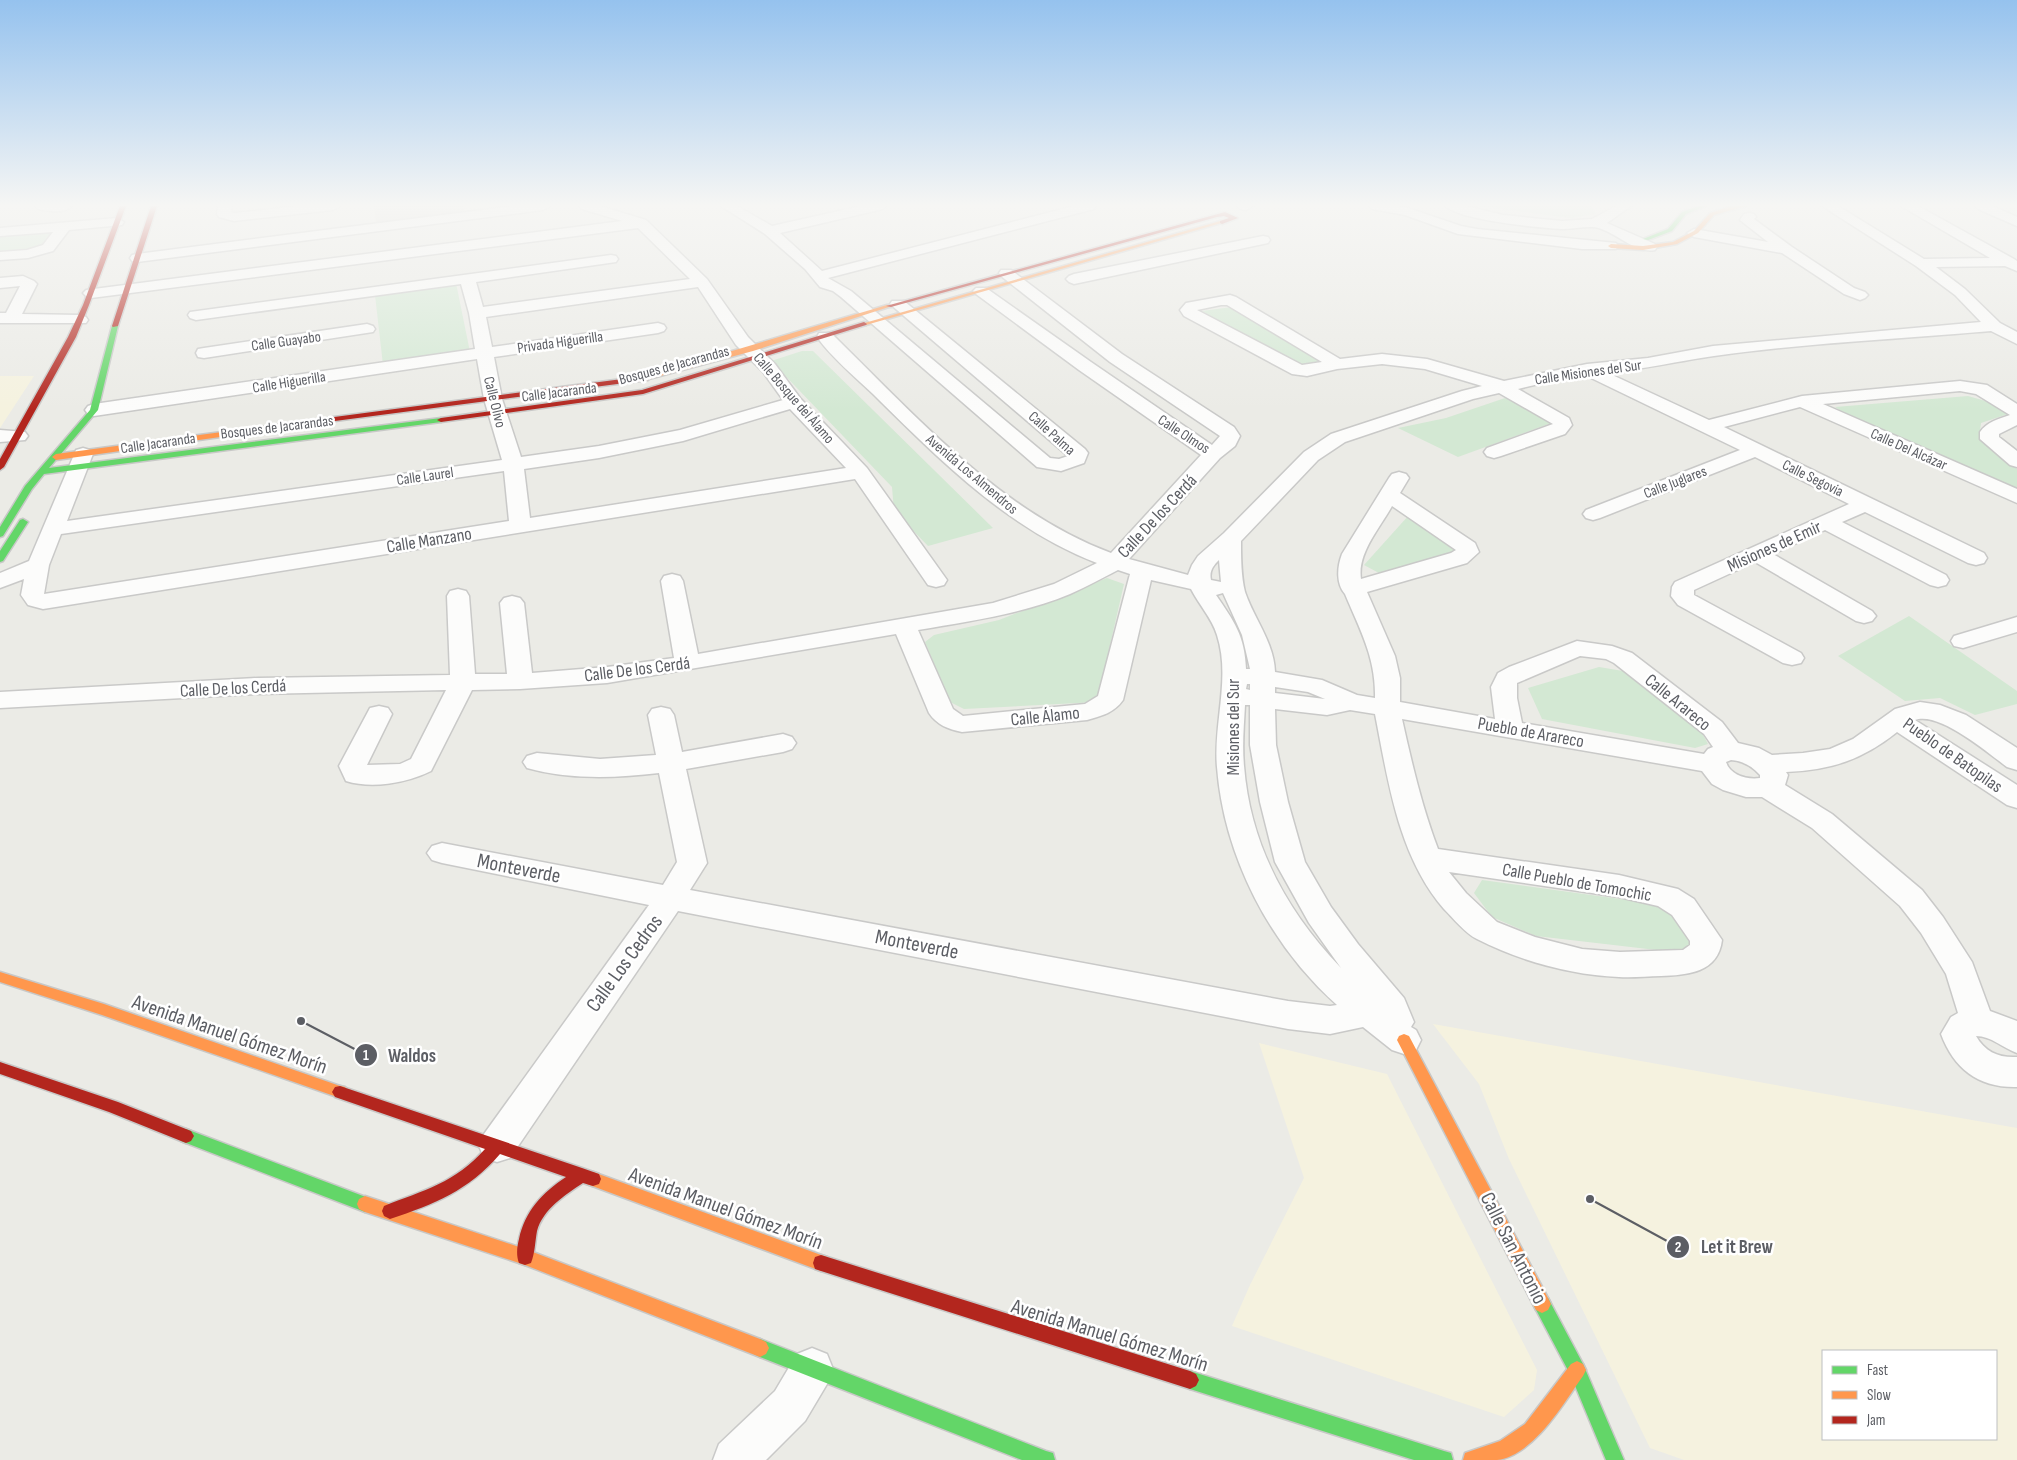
<svg xmlns="http://www.w3.org/2000/svg" width="2017" height="1460" font-family="'Sofia Sans Condensed',sans-serif">
  <style>
    .commercial { fill: #f5f2df; fill-rule: evenodd }
    .education { fill: #dcdbd4 }
    .green { fill: #d3e8d3 }
    .lines { fill: none; stroke-linecap: round; stroke-linejoin: round }
    .street-casing { stroke: #c9c9c8; stroke-width: 3 }
    .fast-casing { stroke: #c8c8c7; stroke-width: 3 }
    .slow-casing { stroke: #c8c8c7; stroke-width: 3 }
    .jam-casing { stroke: #c8c8c7; stroke-width: 3 }
    .street { fill: #fcfcfb; fill-rule: evenodd }
    .fast { fill: #63d668; fill-rule: evenodd }
    .slow { fill: #ff974d; fill-rule: evenodd }
    .jam { fill: #b3261e; fill-rule: evenodd }
    .labels { text-anchor: middle; stroke-width: 5; stroke-linejoin: round; paint-order: stroke }
    .far-street-label { font-size: 15px; fill: #5c5e64; stroke: #fff }
    .street-label { font-size: 18px; fill: #5c5e64; stroke: #fff }
    .near-street-label { font-size: 21px; fill: #5c5e64; stroke: #fff }
    .leader { fill: none; stroke: #5c5e64; stroke-width: 2 }
    .callout-dot { fill: #5c5e64; stroke: #fff; stroke-width: 2 }
    .mark-label { font-size: 15px; text-anchor: middle; font-weight: bold; fill: #fff }
    .callout-label { font-size: 19px; text-anchor: middle; font-weight: bold; fill: #5c5e64; stroke: #fff; stroke-width: 5; stroke-linejoin: round; paint-order: stroke }
  </style>
  <rect width="100%" height="100%" fill="#ebebe6"/>
  <path class="commercial" d="M 0,376 L 34,376 L 0,428 Z
    M 1433,1024 L 2017,1128 L 2017,1460 L 1684,1460 L 1650,1448 L 1509,1159 L 1479,1084 ZM 1823,1351 L 1996,1351 L 1996,1439 L 1823,1439 Z
    M 1259,1043 L 1387,1074 L 1537,1370 L 1534,1390 L 1504,1417 L 1232,1326 L 1250,1285 L 1304,1178 Z"/>
  <path class="education" d="M 374,206 L 464,206 L 465,213 L 376,223 Z"/>
  <path class="green" d="M 1479,206 L 1591,206 L 1596,214 L 1570,218 Z
    M 53,230 L 38,249 L 0,253 L 0,235 Z
    M 456,283 L 470,352 L 383,365 L 375,295 Z
    M 1232,307 L 1328,363 L 1302,370 L 1202,311 Z
    M 802,351 L 813,351 L 993,528 L 928,546 L 894,511 L 892,487 L 771,361 Z
    M 1968,396 L 1989,402 L 2008,414 L 1981,423 L 1979,438 L 2017,469 L 2017,491 L 1842,412 L 1835,407 Z
    M 1508,397 L 1554,422 L 1458,457 L 1398,428 L 1446,418 Z
    M 1409,515 L 1459,552 L 1446,558 L 1379,573 L 1364,565 Z
    M 1107,578 L 1124,584 L 1097,702 L 964,709 L 950,702 L 925,642 L 934,635 L 999,620 Z
    M 1909,616 L 2017,691 L 2017,704 L 1975,715 L 1940,698 L 1905,701 L 1838,656 Z
    M 1599,667 L 1629,672 L 1701,731 L 1708,744 L 1695,748 L 1542,719 L 1528,688 Z
    M 1482,880 L 1671,906 L 1699,935 L 1693,948 L 1665,951 L 1536,936 L 1492,917 L 1474,893 Z"/>
  <g class="lines">
    <g class="street-casing">
      <path id="street" d="M 36,206 L 71,206 C 64,214 48,211 38,209 Z
        M 218,206 L 232,206 L 231,212 L 235,213 L 298,206 L 340,206 L 333,210 L 234,221 L 219,217 L 217,214 Z
        M 513,206 L 550,206 L 543,210 L 137,262 L 132,261 L 130,258 L 132,255 L 137,254 Z
        M 580,206 L 600,206 L 646,220 L 707,279 L 748,337 L 775,364 L 800,398 L 867,468 L 947,580 L 944,585 L 936,587 L 928,585 L 855,479 L 43,609 L 28,605 L 21,595 L 24,579 L 0,588 L 0,573 L 29,561 L 76,450 L 83,448 L 90,450 L 93,454 L 67,521 L 502,460 L 484,399 L 477,359 L 94,416 L 88,414 L 85,410 L 88,406 L 94,404 L 475,349 L 469,313 L 461,284 L 196,320 L 190,318 L 188,315 L 190,312 L 611,255 L 616,256 L 618,259 L 616,262 L 476,282 L 483,307 L 690,279 L 638,228 L 91,298 L 86,296 L 83,293 L 86,290 L 622,221 L 582,209 ZM 698,287 L 736,345 L 763,372 L 783,400 L 680,430 L 599,446 L 521,457 L 502,399 L 494,357 L 658,333 L 664,331 L 666,328 L 664,325 L 658,323 L 492,347 L 486,317 ZM 790,409 L 846,468 L 530,518 L 524,469 L 599,458 L 683,441 ZM 504,471 L 509,521 L 44,594 L 49,565 L 61,534 Z
        M 721,206 L 737,206 L 772,226 L 861,206 L 885,206 L 883,209 L 780,233 L 822,271 L 1074,206 L 1096,206 L 1094,209 L 828,278 L 851,291 L 1050,458 L 1059,459 L 1068,456 L 890,304 L 892,301 L 904,301 L 1085,449 L 1088,453 L 1084,463 L 1061,471 L 1037,467 L 841,297 L 833,291 L 820,287 L 805,269 L 765,234 Z
        M 1238,206 L 1253,206 L 1246,210 L 1240,209 Z
        M 1370,206 L 1397,206 L 1408,208 L 1461,226 L 1477,229 L 1616,243 L 1618,246 L 1616,249 L 1582,249 L 1458,234 L 1405,215 L 1372,209 Z
        M 1446,206 L 1466,206 L 1503,215 L 1562,221 L 1592,219 L 1616,206 L 1631,206 L 1607,223 L 1655,244 L 1657,247 L 1655,250 C 1635,255 1611,227 1592,227 C 1581,227 1571,229 1561,229 C 1541,228 1458,220 1446,206 Z
        M 1822,206 L 1838,206 L 1924,259 L 1990,258 L 1901,206 L 1918,206 L 2014,259 L 2017,261 L 2017,271 L 2005,266 L 1936,267 L 1965,289 L 2000,323 L 2017,332 L 2017,344 L 1991,331 C 1899,339 1805,343 1714,356 C 1679,361 1644,369 1608,373 L 1709,420 L 1802,396 L 1960,381 L 1987,385 L 2017,404 L 2017,425 L 1999,434 L 1999,437 L 2017,451 L 2017,467 L 2010,465 L 1980,439 L 1980,432 C 1987,422 1998,419 2010,415 L 1976,394 L 1960,391 L 1823,404 L 2017,489 L 2017,503 L 1800,407 L 1724,427 L 1984,553 L 1987,558 L 1984,563 L 1976,565 L 1968,563 L 1865,512 L 1842,522 L 1946,575 L 1949,580 L 1946,585 L 1938,587 L 1930,585 L 1825,530 L 1773,554 L 1872,611 L 1876,616 L 1872,621 L 1864,623 L 1856,621 L 1755,562 L 1694,590 L 1694,595 L 1801,653 L 1804,658 L 1801,663 L 1792,665 L 1783,663 L 1678,605 L 1671,596 L 1672,587 L 1675,582 L 1849,504 L 1755,457 L 1600,518 L 1593,520 L 1586,518 L 1583,514 L 1586,510 L 1740,450 L 1587,376 L 1564,378 L 1518,389 L 1569,418 L 1572,425 L 1565,434 L 1501,456 L 1494,458 L 1487,456 L 1484,452 L 1487,448 L 1553,424 L 1499,393 L 1473,399 L 1345,442 L 1318,460 L 1241,541 C 1241,558 1241,576 1245,592 C 1254,619 1274,642 1275,672 L 1322,680 L 1357,695 L 1375,698 C 1376,658 1360,630 1345,594 C 1336,584 1337,567 1342,554 L 1389,478 L 1392,474 L 1399,472 L 1406,474 L 1409,478 L 1400,493 L 1475,543 L 1479,552 L 1467,563 L 1367,592 L 1395,656 L 1400,678 L 1400,702 L 1495,719 L 1491,687 L 1498,673 L 1509,667 L 1577,641 L 1612,646 L 1632,653 L 1722,722 L 1738,743 L 1759,748 L 1772,755 L 1803,753 L 1830,749 L 1853,739 L 1895,709 L 1920,702 L 1940,705 L 1966,715 L 2017,748 L 2017,770 L 2007,767 C 1988,753 1939,711 1915,720 L 2017,785 L 2017,808 L 2007,805 L 1897,732 C 1862,760 1831,770 1786,772 L 1788,775 L 1785,785 L 1832,814 L 1922,890 L 1943,917 L 1972,962 L 1990,1011 L 2017,1021 L 2017,1053 C 2003,1048 1991,1036 1976,1036 C 1985,1052 1999,1058 2017,1057 L 2017,1087 C 1979,1088 1954,1069 1941,1034 L 1951,1017 L 1958,1013 L 1946,974 L 1921,933 L 1900,906 L 1812,828 L 1762,797 L 1746,797 L 1723,790 L 1712,784 L 1702,771 L 1402,719 C 1412,764 1422,807 1438,849 L 1619,875 L 1678,889 L 1694,899 L 1722,940 C 1718,973 1687,975 1661,976 C 1647,976 1633,978 1619,977 C 1571,975 1520,961 1477,939 C 1466,934 1453,918 1444,909 C 1398,856 1388,780 1375,714 L 1350,710 L 1327,715 L 1275,709 L 1276,745 L 1288,802 L 1305,862 L 1331,907 L 1358,944 L 1404,998 L 1414,1022 L 1411,1027 L 1416,1030 L 1421,1040 L 1416,1050 L 1404,1054 L 1392,1050 L 1363,1027 L 1330,1034 L 1288,1029 L 678,911 L 510,1158 L 497,1162 L 484,1158 L 479,1146 L 484,1134 L 649,905 L 442,863 L 432,860 L 427,853 L 432,846 L 442,843 L 663,885 L 677,862 L 659,773 C 616,778 570,780 527,768 L 523,762 L 527,756 L 537,753 L 600,759 L 656,755 L 648,715 L 652,709 L 661,707 L 670,709 L 674,715 L 682,752 L 783,734 L 792,737 L 796,743 L 792,749 L 783,752 L 686,769 L 707,863 L 690,890 L 1288,1001 L 1330,1006 L 1337,1005 C 1270,945 1224,857 1217,767 C 1213,724 1231,678 1217,635 C 1212,618 1199,605 1191,589 L 1151,580 L 1123,700 C 1114,713 1101,716 1087,720 L 962,732 C 948,729 937,725 929,713 L 896,634 L 607,683 L 520,689 L 472,690 L 431,771 C 407,783 372,789 346,781 L 339,766 L 370,708 L 379,706 L 388,708 L 392,714 L 367,765 L 400,764 L 411,759 L 446,690 L 258,694 L 0,708 L 0,692 L 258,678 L 450,675 L 447,596 L 450,591 L 458,589 L 466,591 L 469,596 L 475,674 L 507,674 L 500,603 L 504,598 L 512,596 L 520,598 L 524,603 L 532,673 L 607,667 L 674,658 L 661,581 L 664,576 L 672,574 L 680,576 L 683,581 L 698,654 L 993,603 L 1054,584 L 1097,563 C 1008,529 940,460 873,394 C 855,377 831,357 817,337 L 819,333 L 831,333 C 915,415 999,511 1111,553 L 1201,455 L 1079,370 L 976,294 L 973,291 L 976,288 L 986,288 L 1091,362 L 1212,445 L 1220,436 L 1110,362 L 1001,276 L 999,273 L 1001,270 L 1011,270 L 1122,354 L 1234,427 L 1240,436 L 1235,446 L 1220,458 L 1129,559 L 1188,575 L 1192,565 L 1198,556 L 1224,533 L 1304,452 L 1331,434 L 1462,391 L 1482,386 L 1425,369 L 1382,364 L 1337,369 L 1307,376 L 1292,374 L 1184,316 L 1180,310 L 1186,303 L 1230,295 L 1236,297 L 1340,359 L 1382,354 L 1427,359 L 1504,381 L 1587,364 L 1648,358 L 1713,346 L 1981,322 L 1955,295 L 1916,266 ZM 1221,305 L 1227,305 L 1322,362 L 1302,365 L 1197,310 ZM 1392,506 L 1456,550 L 1451,553 L 1361,579 C 1357,553 1380,528 1392,506 ZM 1219,560 L 1221,582 L 1211,580 C 1209,571 1213,566 1219,560 ZM 1118,570 L 1130,574 L 1098,696 L 1085,704 L 963,716 L 953,709 L 918,630 C 969,621 1022,614 1070,594 C 1086,587 1102,578 1118,570 ZM 1223,593 L 1242,635 L 1250,669 L 1246,669 C 1245,636 1234,621 1216,595 ZM 1580,656 L 1606,659 L 1614,663 L 1704,734 L 1713,747 L 1708,749 L 1704,754 L 1522,723 L 1517,698 L 1517,683 ZM 1247,684 L 1250,684 L 1250,690 L 1246,689 ZM 1275,687 L 1308,692 L 1325,699 L 1275,693 ZM 1245,705 L 1250,705 L 1250,745 L 1260,802 L 1275,862 L 1309,923 L 1341,968 C 1287,912 1250,844 1244,766 C 1242,745 1244,725 1245,705 ZM 1731,760 C 1743,761 1752,766 1760,775 L 1760,778 C 1747,780 1730,775 1726,762 ZM 1449,872 L 1619,897 L 1658,906 L 1672,915 L 1690,941 L 1690,945 L 1683,950 L 1620,952 L 1582,949 L 1535,937 L 1497,922 L 1466,893 Z
        M 1976,206 L 1993,206 L 2017,217 L 2017,226 L 1978,209 Z
        M 1749,213 L 1754,214 L 1756,217 L 1754,219 L 1792,247 L 1854,288 L 1865,292 L 1868,295 L 1865,298 L 1860,300 L 1844,294 L 1782,253 L 1694,237 L 1687,233 L 1694,229 L 1768,242 L 1740,220 L 1744,214 Z
        M 117,218 L 124,222 L 122,225 L 69,230 L 53,251 L 28,258 L 0,260 L 0,252 L 27,250 L 43,245 L 53,232 L 0,236 L 0,228 Z
        M 1263,236 L 1268,237 L 1270,240 L 1268,243 L 1074,284 L 1069,282 L 1066,279 L 1069,276 L 1074,274 Z
        M 23,276 L 34,281 L 37,284 L 22,314 L 80,315 L 86,317 L 88,320 L 86,323 L 0,323 L 0,313 L 6,313 L 20,286 L 0,288 L 0,278 Z
        M 367,324 L 373,326 L 375,329 L 373,332 L 204,358 L 198,357 L 196,353 L 198,349 L 204,348 Z
        M 0,430 L 25,432 L 28,436 L 25,440 L 0,442 Z
        M 2017,617 L 2017,632 L 1963,648 L 1954,646 L 1951,641 L 1954,636 Z
        M 812,1348 L 827,1354 L 833,1369 L 827,1384 L 805,1421 L 766,1460 L 713,1460 L 719,1444 L 775,1391 L 797,1354 Z"/>
    </g>
    <g class="fast-casing">
      <path id="fast" d="M 1698,206 L 1706,206 L 1686,214 L 1672,231 L 1648,240 L 1643,239 L 1668,229 L 1682,212 Z
        M 115,324 L 118,326 L 98,410 L 49,468 L 441,418 L 445,420 L 441,422 L 44,474 L 32,489 L 3,536 L 0,537 L 0,527 L 25,486 L 90,410 L 112,326 Z
        M 23,519 L 28,522 L 3,561 L 0,562 L 0,551 L 20,520 Z
        M 186,1129 L 371,1199 L 373,1204 L 371,1209 L 365,1212 L 181,1141 L 178,1136 L 181,1131 Z
        M 1542,1295 L 1548,1298 L 1583,1364 L 1624,1460 L 1606,1460 L 1571,1376 L 1533,1304 L 1536,1298 Z
        M 760,1339 L 1046,1451 L 1053,1453 L 1055,1460 L 1022,1460 L 760,1357 L 754,1354 L 751,1348 L 754,1342 Z
        M 1190,1371 L 1444,1451 L 1451,1453 L 1453,1460 L 1414,1460 L 1190,1389 L 1184,1386 L 1181,1380 L 1184,1374 Z"/>
    </g>
    <g class="slow-casing">
      <path id="slow" d="M 1732,206 L 1746,206 L 1714,215 L 1698,233 L 1677,244 L 1643,250 L 1611,248 L 1608,246 L 1611,244 L 1643,246 L 1673,242 L 1694,231 L 1710,213 Z
        M 1220,221 L 1225,222 L 866,325 L 861,324 Z
        M 887,305 L 892,306 L 753,351 L 645,380 L 641,378 Z
        M 274,425 L 277,425 L 277,429 L 56,460 L 52,457 L 56,454 Z
        M 0,972 L 104,1004 L 340,1086 L 345,1087 L 348,1092 L 345,1097 L 340,1098 L 102,1015 L 0,982 Z
        M 1404,1034 L 1409,1036 L 1548,1298 L 1551,1304 L 1548,1310 L 1542,1313 L 1536,1310 L 1397,1040 L 1399,1036 Z
        M 593,1172 L 821,1255 L 827,1257 L 829,1263 L 827,1269 L 821,1271 L 587,1184 L 585,1179 L 587,1174 Z
        M 365,1196 L 525,1249 L 760,1339 L 766,1342 L 769,1348 L 766,1354 L 760,1357 L 525,1265 L 365,1212 L 359,1209 L 357,1204 L 359,1199 Z
        M 1577,1361 L 1583,1364 L 1586,1370 L 1583,1376 C 1563,1404 1534,1455 1497,1460 C 1486,1460 1474,1460 1463,1460 L 1465,1453 L 1500,1441 L 1525,1424 L 1571,1364 Z"/>
    </g>
    <g class="jam-casing">
      <path id="jam" d="M 120,206 L 126,206 L 89,305 L 76,337 L 4,467 L 0,470 L 0,459 L 68,337 L 83,305 Z
        M 151,206 L 157,206 L 118,326 L 113,327 L 112,326 Z
        M 1225,212 L 1238,218 L 1222,224 L 1220,223 L 1220,221 L 1229,218 L 1224,216 L 1217,217 L 891,307 L 886,306 Z
        M 864,322 L 867,324 L 866,325 L 643,394 L 441,422 L 437,420 L 441,418 L 642,390 Z
        M 645,376 L 648,376 L 648,380 L 274,429 L 270,427 L 274,425 Z
        M 0,1062 L 118,1102 L 191,1131 L 194,1136 L 191,1141 L 186,1143 L 109,1112 L 0,1074 Z
        M 340,1086 L 582,1168 L 599,1174 L 601,1179 L 599,1184 L 593,1186 L 583,1183 C 565,1195 543,1209 537,1231 C 535,1242 535,1253 531,1263 L 525,1265 L 519,1263 C 516,1255 517,1247 519,1239 C 525,1211 542,1193 566,1177 L 500,1154 C 468,1191 435,1204 390,1219 L 384,1216 L 382,1211 L 384,1206 C 424,1190 455,1183 485,1149 L 335,1097 L 332,1092 L 335,1087 Z
        M 821,1255 L 1190,1371 L 1196,1374 L 1199,1380 L 1196,1386 L 1190,1389 L 821,1271 L 815,1269 L 813,1263 L 815,1257 Z"/>
    </g>
    <use href="#street" class="street"/>
    <use href="#fast" class="fast"/>
    <use href="#slow" class="slow"/>
    <use href="#jam" class="jam"/>
  </g>
  <linearGradient id="sky" x2="0" y2="1"><stop stop-color="#95c2ee"/><stop offset="0.5" stop-color="#f6f6f4"/><stop offset="1" stop-color="#f6f6f4" stop-opacity="0"/></linearGradient>
  <rect width="2017" height="410" fill="url(#sky)"/>
  <g class="labels">
    <g class="far-street-label">
      <text transform="translate(286 341) rotate(-8)" y="5">Calle Guayabo</text>
      <text transform="translate(560 342) rotate(-8)" y="5">Privada Higuerilla</text>
      <text transform="translate(674 365) rotate(-15)" y="5">Bosques de Jacarandas</text>
      <text transform="translate(1588 372) rotate(-8)" y="5">Calle Misiones del Sur</text>
      <text transform="translate(289 382) rotate(-9)" y="5">Calle Higuerilla</text>
      <text transform="translate(559 392) rotate(-7)" y="5">Calle Jacaranda</text>
      <text transform="translate(794 398) rotate(49)" y="5">Calle Bosque del Álamo</text>
      <text transform="translate(495 402) rotate(76)" y="5">Calle Olivo</text>
      <text transform="translate(277 427) rotate(-7)" y="5">Bosques de Jacarandas</text>
      <text transform="translate(1052 433) rotate(42)" y="5">Calle Palma</text>
      <text transform="translate(1184 434) rotate(33)" y="5">Calle Olmos</text>
      <text transform="translate(158 443) rotate(-8)" y="5">Calle Jacaranda</text>
      <text transform="translate(1909 449) rotate(24)" y="5">Calle Del Alcázar</text>
      <text transform="translate(972 474) rotate(40)" y="5">Avenida Los Almendros</text>
      <text transform="translate(425 476) rotate(-8)" y="5">Calle Laurel</text>
      <text transform="translate(1813 478) rotate(26)" y="5">Calle Segovia</text>
      <text transform="translate(1675 482) rotate(-21)" y="5">Calle Juglares</text>
    </g>
    <g class="street-label">
      <text transform="translate(1157 516) rotate(-47)" y="6">Calle De los Cerdá</text>
      <text transform="translate(429 540) rotate(-9)" y="6">Calle Manzano</text>
      <text transform="translate(1774 546) rotate(-24)" y="6">Misiones de Emir</text>
      <text transform="translate(637 669) rotate(-7)" y="6">Calle De los Cerdá</text>
      <text transform="translate(233 688) rotate(-3)" y="6">Calle De los Cerdá</text>
      <text transform="translate(1678 702) rotate(39)" y="6">Calle Arareco</text>
      <text transform="translate(1045 716) rotate(-6)" y="6">Calle Álamo</text>
      <text transform="translate(1233 727) rotate(-90)" y="6">Misiones del Sur</text>
      <text transform="translate(1531 732) rotate(10)" y="6">Pueblo de Arareco</text>
      <text transform="translate(1953 755) rotate(35)" y="6">Pueblo de Batopilas</text>
      <text transform="translate(1577 882) rotate(10)" y="6">Calle Pueblo de Tomochic</text>
    </g>
    <g class="near-street-label">
      <text transform="translate(519 868) rotate(11)" y="7">Monteverde</text>
      <text transform="translate(917 944) rotate(11)" y="7">Monteverde</text>
      <text transform="translate(624 963) rotate(-54)" y="7">Calle Los Cedros</text>
      <text transform="translate(230 1034) rotate(19)" y="7">Avenida Manuel Gómez Morín</text>
      <text transform="translate(726 1208) rotate(20)" y="7">Avenida Manuel Gómez Morín</text>
      <text transform="translate(1514 1248) rotate(63)" y="7">Calle San Antonio</text>
      <text transform="translate(1110 1335) rotate(17)" y="7">Avenida Manuel Gómez Morín</text>
    </g>
  </g>
  <path class="leader" d="M301 1021L366 1055M1590 1199L1678 1247"/>
  <g class="callout-dot">
    <circle cx="301" cy="1021" r="5"/>
    <circle cx="1590" cy="1199" r="5"/>
    <circle cx="366" cy="1055" r="12"/>
    <circle cx="1678" cy="1247" r="12"/>
  </g>
  <g class="mark-label">
    <text x="366" y="1060">1</text>
    <text x="1678" y="1252">2</text>
  </g>
  <g class="callout-label">
    <text x="412" y="1062">Waldos</text>
    <text x="1737" y="1253">Let it Brew</text>
  </g>
  <rect x="1822" y="1350" width="175" height="90" fill="#ffffff" stroke="#bebfc1"/>
  <rect x="1832" y="1366" width="25" height="8" fill="#63d668" stroke="#bebfc1"/>
  <text x="1867" y="1375" font-size="15" fill="#5c5e64">Fast</text>
  <rect x="1832" y="1391" width="25" height="8" fill="#ff974d" stroke="#bebfc1"/>
  <text x="1867" y="1400" font-size="15" fill="#5c5e64">Slow</text>
  <rect x="1832" y="1416" width="25" height="8" fill="#b3261e" stroke="#bebfc1"/>
  <text x="1867" y="1425" font-size="15" fill="#5c5e64">Jam</text>
</svg>
